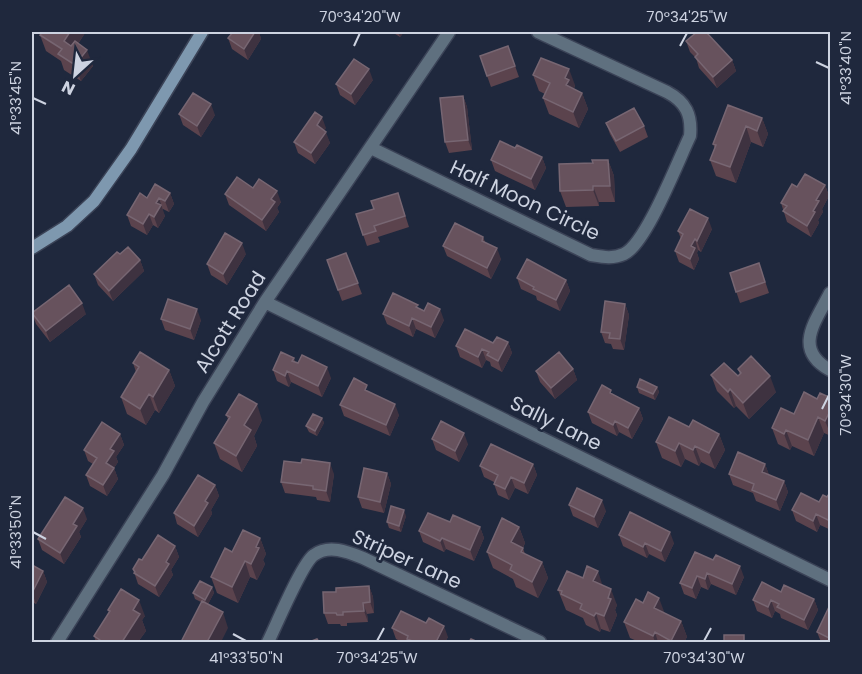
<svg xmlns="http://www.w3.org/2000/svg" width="862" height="674" font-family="Poppins,sans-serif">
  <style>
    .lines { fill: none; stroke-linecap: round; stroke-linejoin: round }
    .street-casing { stroke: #3b4357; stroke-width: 15 }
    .secondary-casing { stroke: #3b4357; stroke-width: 15 }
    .street { stroke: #5f707f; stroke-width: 12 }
    .secondary { stroke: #7e98af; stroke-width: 12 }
    .wall { fill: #5b434d }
    .shaded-wall { fill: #3e3240 }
    .building { fill: #67525d; stroke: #776672; stroke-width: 1.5 }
    .ticks { fill: none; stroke: #cdd3e1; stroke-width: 2 }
    .labels { text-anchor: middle; stroke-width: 5; stroke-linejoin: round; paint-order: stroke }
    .street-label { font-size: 20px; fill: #cdd3e1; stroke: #1f283d }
    .neatline { fill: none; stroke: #cdd3e1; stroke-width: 2 }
    .ticks-label { font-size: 15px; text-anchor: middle; fill: #cdd3e1 }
  </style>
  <rect width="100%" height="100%" fill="#1f283d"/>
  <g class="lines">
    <g class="street-casing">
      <path id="street" d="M 371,148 L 591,255 C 603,257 613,259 624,254 C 646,244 678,161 690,136 C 692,115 686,102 667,92 L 538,32
        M 830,293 C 816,321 792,349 830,370
        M 265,302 L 830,580
        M 57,642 L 163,475 L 203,402 L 265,302 L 449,32
        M 268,642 C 276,626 302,563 314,555 C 329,544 348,552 363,558 L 540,642"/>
    </g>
    <g class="secondary-casing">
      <path id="secondary" d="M 32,248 L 67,226 L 94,201 L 131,149 L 202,32"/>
    </g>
    <use href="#street" class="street"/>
    <use href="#secondary" class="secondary"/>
  </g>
  <path class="wall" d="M 43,32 L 84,32 L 85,33 L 78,44 L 93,66 L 81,81 L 64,70 L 61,61 L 46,51 L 40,35 Z
    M 233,32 L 259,32 L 261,39 L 248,60 L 232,49 L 228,38 Z
    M 392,32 L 404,32 L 400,37 Z
    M 686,41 L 732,60 L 736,71 L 717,88 L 699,68 L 696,58 L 690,52 Z
    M 508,46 L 519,77 L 491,87 L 480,56 Z
    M 533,75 L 575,85 L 574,89 L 582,93 L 588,109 L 579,128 L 549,114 L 543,98 L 545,94 L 539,91 Z
    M 373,80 L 355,105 L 340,95 L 336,84 Z
    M 463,96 L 467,107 L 472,150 L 449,153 L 445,142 Z
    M 179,114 L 215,115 L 201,137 L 183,125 Z
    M 762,118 L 768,134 L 763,147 L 751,142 L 736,183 L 716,176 L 710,160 L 715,149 L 713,144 Z
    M 606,123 L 644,126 L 648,137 L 620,152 L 610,134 Z
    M 326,128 L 324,130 L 330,143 L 315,164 L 298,153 L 294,142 Z
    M 515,148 L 542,157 L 546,168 L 535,190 L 495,171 L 491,160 Z
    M 608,160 L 614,176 L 615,202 L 599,202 L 599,206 L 566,207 L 560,191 L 593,163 Z
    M 825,185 L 829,196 L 822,209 L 823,212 L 818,220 L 819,223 L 811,237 L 787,222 L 781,203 L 797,187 Z
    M 253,188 L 281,202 L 277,208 L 279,212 L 266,231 L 229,205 L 225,194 Z
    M 170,193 L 174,204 L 169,212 L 163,209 L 162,210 L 165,216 L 158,228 L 153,225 L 147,235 L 131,226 L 127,215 L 147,198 Z
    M 398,193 L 409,227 L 378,237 L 380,242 L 367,246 L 356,214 L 374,209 Z
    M 712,229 L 701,252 L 698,250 L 697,253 L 699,259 L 694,270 L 679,262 L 675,251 L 681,239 L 678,231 Z
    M 483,237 L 485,242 L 501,259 L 491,279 L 447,256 L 443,246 Z
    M 346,253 L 362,294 L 342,301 L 327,260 Z
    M 120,254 L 140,260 L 144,271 L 113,301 L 98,285 L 94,274 Z
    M 246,254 L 227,285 L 211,275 L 207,264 Z
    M 759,263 L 769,293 L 740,303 L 730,273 Z
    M 517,278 L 566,280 L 570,291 L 560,311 L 537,300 L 536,296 L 521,289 Z
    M 625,304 L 629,315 L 624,350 L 613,349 L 611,344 L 605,343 L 601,332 Z
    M 419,308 L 444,320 L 435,338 L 416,329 L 413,337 L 387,324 L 383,314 Z
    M 32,313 L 86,314 L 50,342 L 36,324 Z
    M 161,319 L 201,320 L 194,340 L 165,330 Z
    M 508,342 L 512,353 L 502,372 L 491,366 L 490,362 L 486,360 L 482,368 L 460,357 L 456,346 Z
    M 294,358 L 295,362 L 331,378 L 322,397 L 291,382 L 289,387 L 277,381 L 273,370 Z
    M 133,363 L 169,370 L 175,386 L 159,413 L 155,410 L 146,425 L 127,414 L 121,397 L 136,372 Z
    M 573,369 L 577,380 L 555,399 L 540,382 L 536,371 Z
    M 738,369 L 776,392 L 749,419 L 736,406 L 734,408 L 717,391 L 711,375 L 738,376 L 740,374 Z
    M 637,387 L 657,387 L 659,392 L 655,400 L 639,393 Z
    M 370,392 L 399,415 L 390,436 L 344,416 L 340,405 Z
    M 614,395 L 639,408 L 643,419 L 632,439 L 619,432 L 617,436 L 592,423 L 588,412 Z
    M 831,398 L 831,436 L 824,433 L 814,456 L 792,446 L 790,450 L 778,444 L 772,428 L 817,399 Z
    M 226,415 L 262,420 L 254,436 L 257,446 L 242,472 L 220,459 L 214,443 L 228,419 Z
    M 322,418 L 324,423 L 317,436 L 309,432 L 306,426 Z
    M 689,427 L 719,434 L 725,450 L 715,469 L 701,462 L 699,466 L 685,459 L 681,467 L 662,458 L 656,442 Z
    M 120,434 L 124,445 L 116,457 L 118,462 L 114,468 L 118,479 L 107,496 L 90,486 L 86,475 L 93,464 L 88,461 L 84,450 Z
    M 432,439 L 468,444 L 459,462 L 436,450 Z
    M 301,463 L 334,474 L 330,502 L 317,500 L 316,497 L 285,493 L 281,482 Z
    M 533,464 L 537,475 L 528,494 L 515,488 L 509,500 L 498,495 L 494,484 L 494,482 L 484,477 L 480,466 Z
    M 765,464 L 769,475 L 784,481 L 788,492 L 780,511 L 756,501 L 753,493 L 733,485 L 729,474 Z
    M 387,473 L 391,484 L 384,513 L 362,508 L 358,497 Z
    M 215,485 L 219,496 L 211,510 L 212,514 L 198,537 L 177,524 L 174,513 Z
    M 831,495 L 831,530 L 820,525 L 817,532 L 796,521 L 792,510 L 819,502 Z
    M 569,505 L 606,511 L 598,528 L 573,516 Z
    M 406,516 L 401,532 L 389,528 L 387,522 Z
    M 87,519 L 79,532 L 81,537 L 64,564 L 42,550 L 38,539 Z
    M 450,522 L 480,527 L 484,538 L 474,561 L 446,549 L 444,552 L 423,542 L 419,531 Z
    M 519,527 L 525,543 L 523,548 L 525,554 L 542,562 L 548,578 L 538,598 L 516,587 L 513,579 L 493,568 L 487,552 Z
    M 619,535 L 674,543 L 665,562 L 649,554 L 647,558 L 623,546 Z
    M 260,538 L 266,554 L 263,560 L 265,564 L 257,580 L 250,577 L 238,603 L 217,593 L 211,577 L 232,552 Z
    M 175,546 L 179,557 L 171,570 L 173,575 L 159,597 L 138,584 L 133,569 L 142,560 Z
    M 695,552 L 744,577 L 736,595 L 711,584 L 708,590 L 701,587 L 696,599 L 684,594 L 680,583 Z
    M 32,565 L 43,571 L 47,582 L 36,604 L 32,602 Z
    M 583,578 L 603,585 L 617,605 L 615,610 L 617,615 L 610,632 L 601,629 L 600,632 L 586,625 L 583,618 L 566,610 L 558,590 Z
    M 369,586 L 373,597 L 374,613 L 367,614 L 368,622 L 347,623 L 347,626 L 341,626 L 340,624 L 328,624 L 324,613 L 336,592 Z
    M 212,587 L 214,593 L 208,604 L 228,628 L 201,602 L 195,599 L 193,593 Z
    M 781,592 L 814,599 L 818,610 L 808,630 L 781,618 L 780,614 L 775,611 L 772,618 L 757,611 L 753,600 Z
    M 831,608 L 831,642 L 821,642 L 817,632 Z
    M 108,610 L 145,616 L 142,620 L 146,631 L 138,642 L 96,642 L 94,636 L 109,613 Z
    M 664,613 L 681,621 L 687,637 L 684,642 L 639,642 L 630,638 L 624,622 Z
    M 392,628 L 448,637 L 445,642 L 402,642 L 396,639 Z"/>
  <path class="shaded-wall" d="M 70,32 L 84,32 L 85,33 L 69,57 L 64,41 Z
    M 255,32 L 259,32 L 261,39 L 248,60 L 244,49 Z
    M 398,32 L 404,32 L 400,37 Z
    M 87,50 L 93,66 L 81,81 L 75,65 Z
    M 732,60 L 736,71 L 717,88 L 713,77 Z
    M 369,69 L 373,80 L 355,105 L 351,94 Z
    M 569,69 L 575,85 L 573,90 L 566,85 L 565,78 Z
    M 582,93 L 588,109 L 579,128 L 573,112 Z
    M 463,96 L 467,107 L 472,150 L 468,140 Z
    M 211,104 L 215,115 L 201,137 L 197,126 Z
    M 322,117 L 326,128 L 321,136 L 317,125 Z
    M 762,118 L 768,134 L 763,147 L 757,131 Z
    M 746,126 L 751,142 L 736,183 L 730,167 Z
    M 326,132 L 330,143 L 315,164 L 311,153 Z
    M 542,157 L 546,168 L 535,190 L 531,179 Z
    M 608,160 L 614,176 L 615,202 L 610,186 Z
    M 825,185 L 829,196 L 822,209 L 823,212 L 818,220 L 819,223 L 811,237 L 807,226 L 816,200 Z
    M 593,186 L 599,202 L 599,206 L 593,190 Z
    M 277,191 L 281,202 L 277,208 L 279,212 L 266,231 L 262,220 L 271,199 Z
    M 170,193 L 174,204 L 169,212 L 165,201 Z
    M 159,198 L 165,216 L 158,228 L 154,217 L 156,203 Z
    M 149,214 L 153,225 L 147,235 L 143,224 Z
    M 708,218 L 712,229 L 701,252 L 697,241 Z
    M 695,239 L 698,250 L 697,253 L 699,259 L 694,270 L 690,259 L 691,246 Z
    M 242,243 L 246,254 L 227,285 L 223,274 Z
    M 497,248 L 501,259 L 491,279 L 487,268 Z
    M 140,260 L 144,271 L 113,301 L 109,291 Z
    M 566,280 L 570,291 L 560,311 L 556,300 Z
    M 82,303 L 86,314 L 50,342 L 46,331 Z
    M 625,304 L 629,315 L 624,350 L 620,339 Z
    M 197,309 L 201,320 L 194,340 L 190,329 Z
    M 440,309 L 444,320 L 435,338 L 431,327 Z
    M 412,318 L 416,329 L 413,337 L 409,326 Z
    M 508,342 L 512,353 L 502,372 L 498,361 Z
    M 482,349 L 486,360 L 482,368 L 478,357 Z
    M 327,367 L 331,378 L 322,397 L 318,386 Z
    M 573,369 L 577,380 L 555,399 L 551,388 Z
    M 169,370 L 175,386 L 159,413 L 153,397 Z
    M 287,371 L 291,382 L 289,387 L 285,376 Z
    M 770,376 L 776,392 L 749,419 L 743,403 Z
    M 657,387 L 659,392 L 655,400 L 653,394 Z
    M 730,389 L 736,406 L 734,408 L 728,392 Z
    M 149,394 L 155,410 L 146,425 L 140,409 Z
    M 257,404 L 262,420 L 254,436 L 257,446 L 242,472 L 236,456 L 244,425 Z
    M 395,404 L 399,415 L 390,436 L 386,425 Z
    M 639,408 L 643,419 L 632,439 L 628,428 Z
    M 831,409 L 831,435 L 825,421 Z
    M 818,417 L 824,433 L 814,456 L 808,440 Z
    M 322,418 L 324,423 L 317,436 L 315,431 Z
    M 615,421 L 619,432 L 617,436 L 613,425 Z
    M 786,430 L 792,446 L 790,450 L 784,434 Z
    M 464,433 L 468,444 L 459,462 L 455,451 Z
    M 120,434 L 124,445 L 116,457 L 118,462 L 114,468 L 118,479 L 107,496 L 103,485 L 106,463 L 110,449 Z
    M 719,434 L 725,450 L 715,469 L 709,453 Z
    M 679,443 L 685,459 L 681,467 L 675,451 Z
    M 695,446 L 701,462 L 699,466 L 693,450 Z
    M 330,463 L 334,474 L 330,502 L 326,491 Z
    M 533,464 L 537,475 L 528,494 L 524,483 Z
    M 765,464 L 769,475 L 762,472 Z
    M 387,473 L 391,484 L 384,513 L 380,502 Z
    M 511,477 L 515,488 L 509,500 L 505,489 Z
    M 784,481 L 788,492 L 780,511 L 776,500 Z
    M 215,485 L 219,496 L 211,510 L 212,514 L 198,537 L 194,526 L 205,501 Z
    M 602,500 L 606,511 L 598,528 L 594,517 Z
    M 83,508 L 87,519 L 79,532 L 81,537 L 64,564 L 60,553 L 73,524 Z
    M 404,510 L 406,516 L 401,532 L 399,526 Z
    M 816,514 L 820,525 L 817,532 L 813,521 Z
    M 480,527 L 484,538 L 474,561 L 470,550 Z
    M 519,527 L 525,543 L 517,558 L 511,542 Z
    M 670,532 L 674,543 L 665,562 L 661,551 Z
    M 260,538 L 266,554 L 263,560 L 265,564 L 257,580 L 251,564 L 256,547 Z
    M 442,538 L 446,549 L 444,552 L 440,541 Z
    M 645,543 L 649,554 L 647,558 L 643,547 Z
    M 175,546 L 179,557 L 171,570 L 173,575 L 159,597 L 155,586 L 166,562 Z
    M 245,561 L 250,577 L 238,603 L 232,587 Z
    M 542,562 L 548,578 L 538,598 L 532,582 Z
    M 740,566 L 744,577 L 736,595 L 732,584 Z
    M 43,571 L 47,582 L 36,604 L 32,593 Z
    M 598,571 L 603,587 L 593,581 Z
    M 707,573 L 711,584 L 708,590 L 705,579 Z
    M 697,576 L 701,587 L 696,599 L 692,588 Z
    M 369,586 L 373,597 L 374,613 L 370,602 Z
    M 212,587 L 214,593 L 207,606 L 205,600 Z
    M 611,589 L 617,605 L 615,610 L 617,615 L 610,632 L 604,616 L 608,598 Z
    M 659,598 L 665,614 L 654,608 Z
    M 814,599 L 818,610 L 808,630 L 804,620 Z
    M 139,600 L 145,616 L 142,620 L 146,631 L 138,642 L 122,642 L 133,610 Z
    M 771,600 L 775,611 L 772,618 L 768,607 Z
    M 363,603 L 367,614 L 368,622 L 364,611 Z
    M 223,612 L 228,628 L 221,642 L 207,642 Z
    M 596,613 L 601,629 L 600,632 L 594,616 Z
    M 681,621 L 687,637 L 684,642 L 672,642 L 671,641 Z
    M 444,626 L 448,637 L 445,642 L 436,642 Z
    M 655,632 L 658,642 L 655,642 L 653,636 Z"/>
  <path class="building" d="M 43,32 L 70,32 L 64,41 L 71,46 L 75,41 L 87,50 L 75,65 L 58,54 L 62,49 L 40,35 Z
    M 233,32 L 255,32 L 244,49 L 228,38 Z
    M 697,32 L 706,32 L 732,60 L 713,77 L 695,57 L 698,54 L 686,41 Z
    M 508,46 L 515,66 L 487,76 L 480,56 Z
    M 541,58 L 569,69 L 565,78 L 569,80 L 566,85 L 582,93 L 573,112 L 543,98 L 550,83 L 533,75 Z
    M 354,59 L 369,69 L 351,94 L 336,84 Z
    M 193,93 L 211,104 L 197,126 L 179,114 Z
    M 463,96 L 468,140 L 445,142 L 440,98 Z
    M 728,105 L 762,118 L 757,131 L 746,126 L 730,167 L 710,160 L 716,145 L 713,144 Z
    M 634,108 L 644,126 L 616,141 L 606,123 Z
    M 315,112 L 322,117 L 317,125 L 326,132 L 311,153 L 294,142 Z
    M 500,141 L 515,148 L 517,145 L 542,157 L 531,179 L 491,160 Z
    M 592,160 L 608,160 L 610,186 L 593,186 L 593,190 L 560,191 L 559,164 L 593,163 Z
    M 805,174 L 825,185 L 816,200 L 819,201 L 813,211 L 815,212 L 807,226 L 783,211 L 787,206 L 781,203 L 792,184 L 797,187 Z
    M 237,177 L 253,188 L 259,179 L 277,191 L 271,199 L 275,202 L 262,220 L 225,194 Z
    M 155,184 L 170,193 L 165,201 L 159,198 L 156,203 L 161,205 L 154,217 L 149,214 L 143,224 L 127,215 L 140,193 L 147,198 Z
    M 398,193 L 405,216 L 374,226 L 376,231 L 363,235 L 356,214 L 374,209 L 371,201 Z
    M 690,209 L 708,218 L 697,241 L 695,239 L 691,246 L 695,248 L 690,259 L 675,251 L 683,234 L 678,231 Z
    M 455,223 L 483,237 L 482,241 L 497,248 L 487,268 L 443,246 Z
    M 225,233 L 242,243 L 223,274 L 207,264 Z
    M 128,247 L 140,260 L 109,291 L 94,274 L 117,252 L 120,254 Z
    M 346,253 L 358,283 L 338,290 L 327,260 Z
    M 527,259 L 566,280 L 556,300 L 533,289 L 534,287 L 517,278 Z
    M 759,263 L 765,282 L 736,292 L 730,273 Z
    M 69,285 L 82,303 L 46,331 L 32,313 Z
    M 393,293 L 418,305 L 416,307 L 424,311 L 428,303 L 440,309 L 431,327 L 412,318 L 409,326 L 383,314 Z
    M 168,299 L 197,309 L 190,329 L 161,319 Z
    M 605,301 L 625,304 L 620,339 L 609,338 L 610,333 L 601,332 Z
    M 465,329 L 493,343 L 497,337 L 508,342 L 498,361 L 487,355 L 489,352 L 482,349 L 478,357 L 456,346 Z
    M 140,352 L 169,370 L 153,397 L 149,394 L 140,409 L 121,397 L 139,367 L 133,363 Z
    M 281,352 L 294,358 L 292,361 L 298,363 L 302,355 L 327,367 L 318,386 L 287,371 L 285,376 L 273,370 Z
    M 559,352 L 573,369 L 551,388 L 536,371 Z
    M 751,356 L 770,376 L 743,403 L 730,389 L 728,392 L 711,375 L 724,363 L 738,376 L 741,373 L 738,369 Z
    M 354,378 L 367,385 L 365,390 L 395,404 L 386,425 L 340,405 Z
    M 640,379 L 657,387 L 653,394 L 637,387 Z
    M 602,385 L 611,390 L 610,393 L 639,408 L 628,428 L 615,421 L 613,425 L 588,412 Z
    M 804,392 L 817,399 L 820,393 L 831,398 L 831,409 L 825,421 L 818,417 L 808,440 L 786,430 L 784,434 L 772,428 L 781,408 L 794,414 Z
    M 239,394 L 257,404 L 244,425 L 251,430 L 236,456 L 214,443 L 230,417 L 226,415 Z
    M 313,414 L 322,418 L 315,431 L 306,426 Z
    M 669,417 L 689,427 L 693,420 L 719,434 L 709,453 L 695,446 L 693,450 L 679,443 L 675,451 L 656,442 Z
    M 441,421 L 464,433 L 455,451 L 432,439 Z
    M 102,422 L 120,434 L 110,449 L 114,451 L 106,463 L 114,468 L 103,485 L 86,475 L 97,458 L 84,450 Z
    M 491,444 L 533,464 L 524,483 L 511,477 L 505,489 L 494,484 L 498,475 L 480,466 Z
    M 738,452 L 765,464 L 762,472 L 784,481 L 776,500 L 752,490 L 754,484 L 729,474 Z
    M 302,459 L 330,463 L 326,491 L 313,489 L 313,486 L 281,482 L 284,461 L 301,463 Z
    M 364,468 L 387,473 L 380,502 L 358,497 Z
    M 198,475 L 215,485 L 205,501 L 208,503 L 194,526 L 174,513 Z
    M 577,488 L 602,500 L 594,517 L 569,505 Z
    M 801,493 L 819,502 L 823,495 L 827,497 L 829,494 L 831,495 L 831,519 L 829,518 L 828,520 L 816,514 L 813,521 L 792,510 Z
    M 65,497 L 83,508 L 73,524 L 77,526 L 60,553 L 38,539 Z
    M 391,506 L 404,510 L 399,526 L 387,522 Z
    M 630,512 L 670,532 L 661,551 L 645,543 L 643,547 L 619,535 Z
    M 428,513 L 450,522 L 453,515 L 480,527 L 470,550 L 442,538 L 440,541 L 419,531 Z
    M 502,518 L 519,527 L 511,542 L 523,548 L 521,552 L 542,562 L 532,582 L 510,570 L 512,565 L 487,552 Z
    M 243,530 L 260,538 L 256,547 L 259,548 L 251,564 L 245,561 L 232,587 L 211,577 L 225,548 L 232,552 Z
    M 158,535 L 175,546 L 166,562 L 169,564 L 155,586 L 134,573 L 135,572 L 133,569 L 139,559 L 142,560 Z
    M 695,552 L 713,560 L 716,555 L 740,566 L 732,584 L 707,573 L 705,579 L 697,576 L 692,588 L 680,583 Z
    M 32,565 L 43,571 L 32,593 Z
    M 587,566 L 598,571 L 593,581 L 611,589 L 608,598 L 611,599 L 604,616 L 596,613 L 594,616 L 580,609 L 582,604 L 561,594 L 562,591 L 558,590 L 567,571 L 583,578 Z
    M 200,581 L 212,587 L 205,600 L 193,593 Z
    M 762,582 L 781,592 L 784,585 L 814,599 L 804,620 L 777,607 L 779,604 L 771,600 L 768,607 L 753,600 Z
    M 369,586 L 370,602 L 363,603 L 364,611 L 343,612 L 343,615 L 337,615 L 336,613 L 324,613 L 323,592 L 336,592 L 336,588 Z
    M 121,589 L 139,600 L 133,610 L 140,614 L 122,642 L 103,642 L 94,636 L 110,611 L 108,610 Z
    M 648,592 L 659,598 L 654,608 L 681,621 L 671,641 L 655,632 L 653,636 L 624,622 L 636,599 L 643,603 Z
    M 202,601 L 223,612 L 207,642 L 181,642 Z
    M 829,607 L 831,608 L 831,639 L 817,632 Z
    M 401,611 L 426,623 L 429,618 L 444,626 L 436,642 L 415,642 L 407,639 L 408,636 L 392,628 Z
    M 724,635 L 744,635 L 744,642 L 702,642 L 702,641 L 724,642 Z
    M 317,639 L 319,642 L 309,642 Z
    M 471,639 L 478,642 L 469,642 Z"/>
  <path class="ticks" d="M 354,46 L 360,33M 680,46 L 687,33M 816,62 L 829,68M 33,98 L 46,104M 822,409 L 829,395M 33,532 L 46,539M 233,634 L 246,641M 377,641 L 384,628M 704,641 L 711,628"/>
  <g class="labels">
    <g class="street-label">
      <text transform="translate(525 200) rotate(25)" y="7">Half Moon Circle</text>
      <text transform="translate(230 322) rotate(-58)" y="7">Alcott Road</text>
      <text transform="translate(556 423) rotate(26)" y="7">Sally Lane</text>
      <text transform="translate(407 559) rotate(24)" y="7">Striper Lane</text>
    </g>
  </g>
  <rect width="862" height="674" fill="none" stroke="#1f283d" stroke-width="66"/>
  <g transform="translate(75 75) rotate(207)" stroke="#1f283d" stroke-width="4.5" paint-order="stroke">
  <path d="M0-4.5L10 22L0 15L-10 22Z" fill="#cdd3e1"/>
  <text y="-9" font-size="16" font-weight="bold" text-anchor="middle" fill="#cdd3e1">N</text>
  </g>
  <rect x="33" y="33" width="796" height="608" class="neatline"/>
  <g class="ticks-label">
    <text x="360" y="22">70°34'20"W</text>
    <text x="687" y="22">70°34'25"W</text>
    <text transform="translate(846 68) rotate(-90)" y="5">41°33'40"N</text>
    <text transform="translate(16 98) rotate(-90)" y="5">41°33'45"N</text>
    <text transform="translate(846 395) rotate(-90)" y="5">70°34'30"W</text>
    <text transform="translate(16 532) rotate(-90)" y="5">41°33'50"N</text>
    <text x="246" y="663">41°33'50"N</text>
    <text x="377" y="663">70°34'25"W</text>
    <text x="704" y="663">70°34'30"W</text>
  </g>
</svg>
